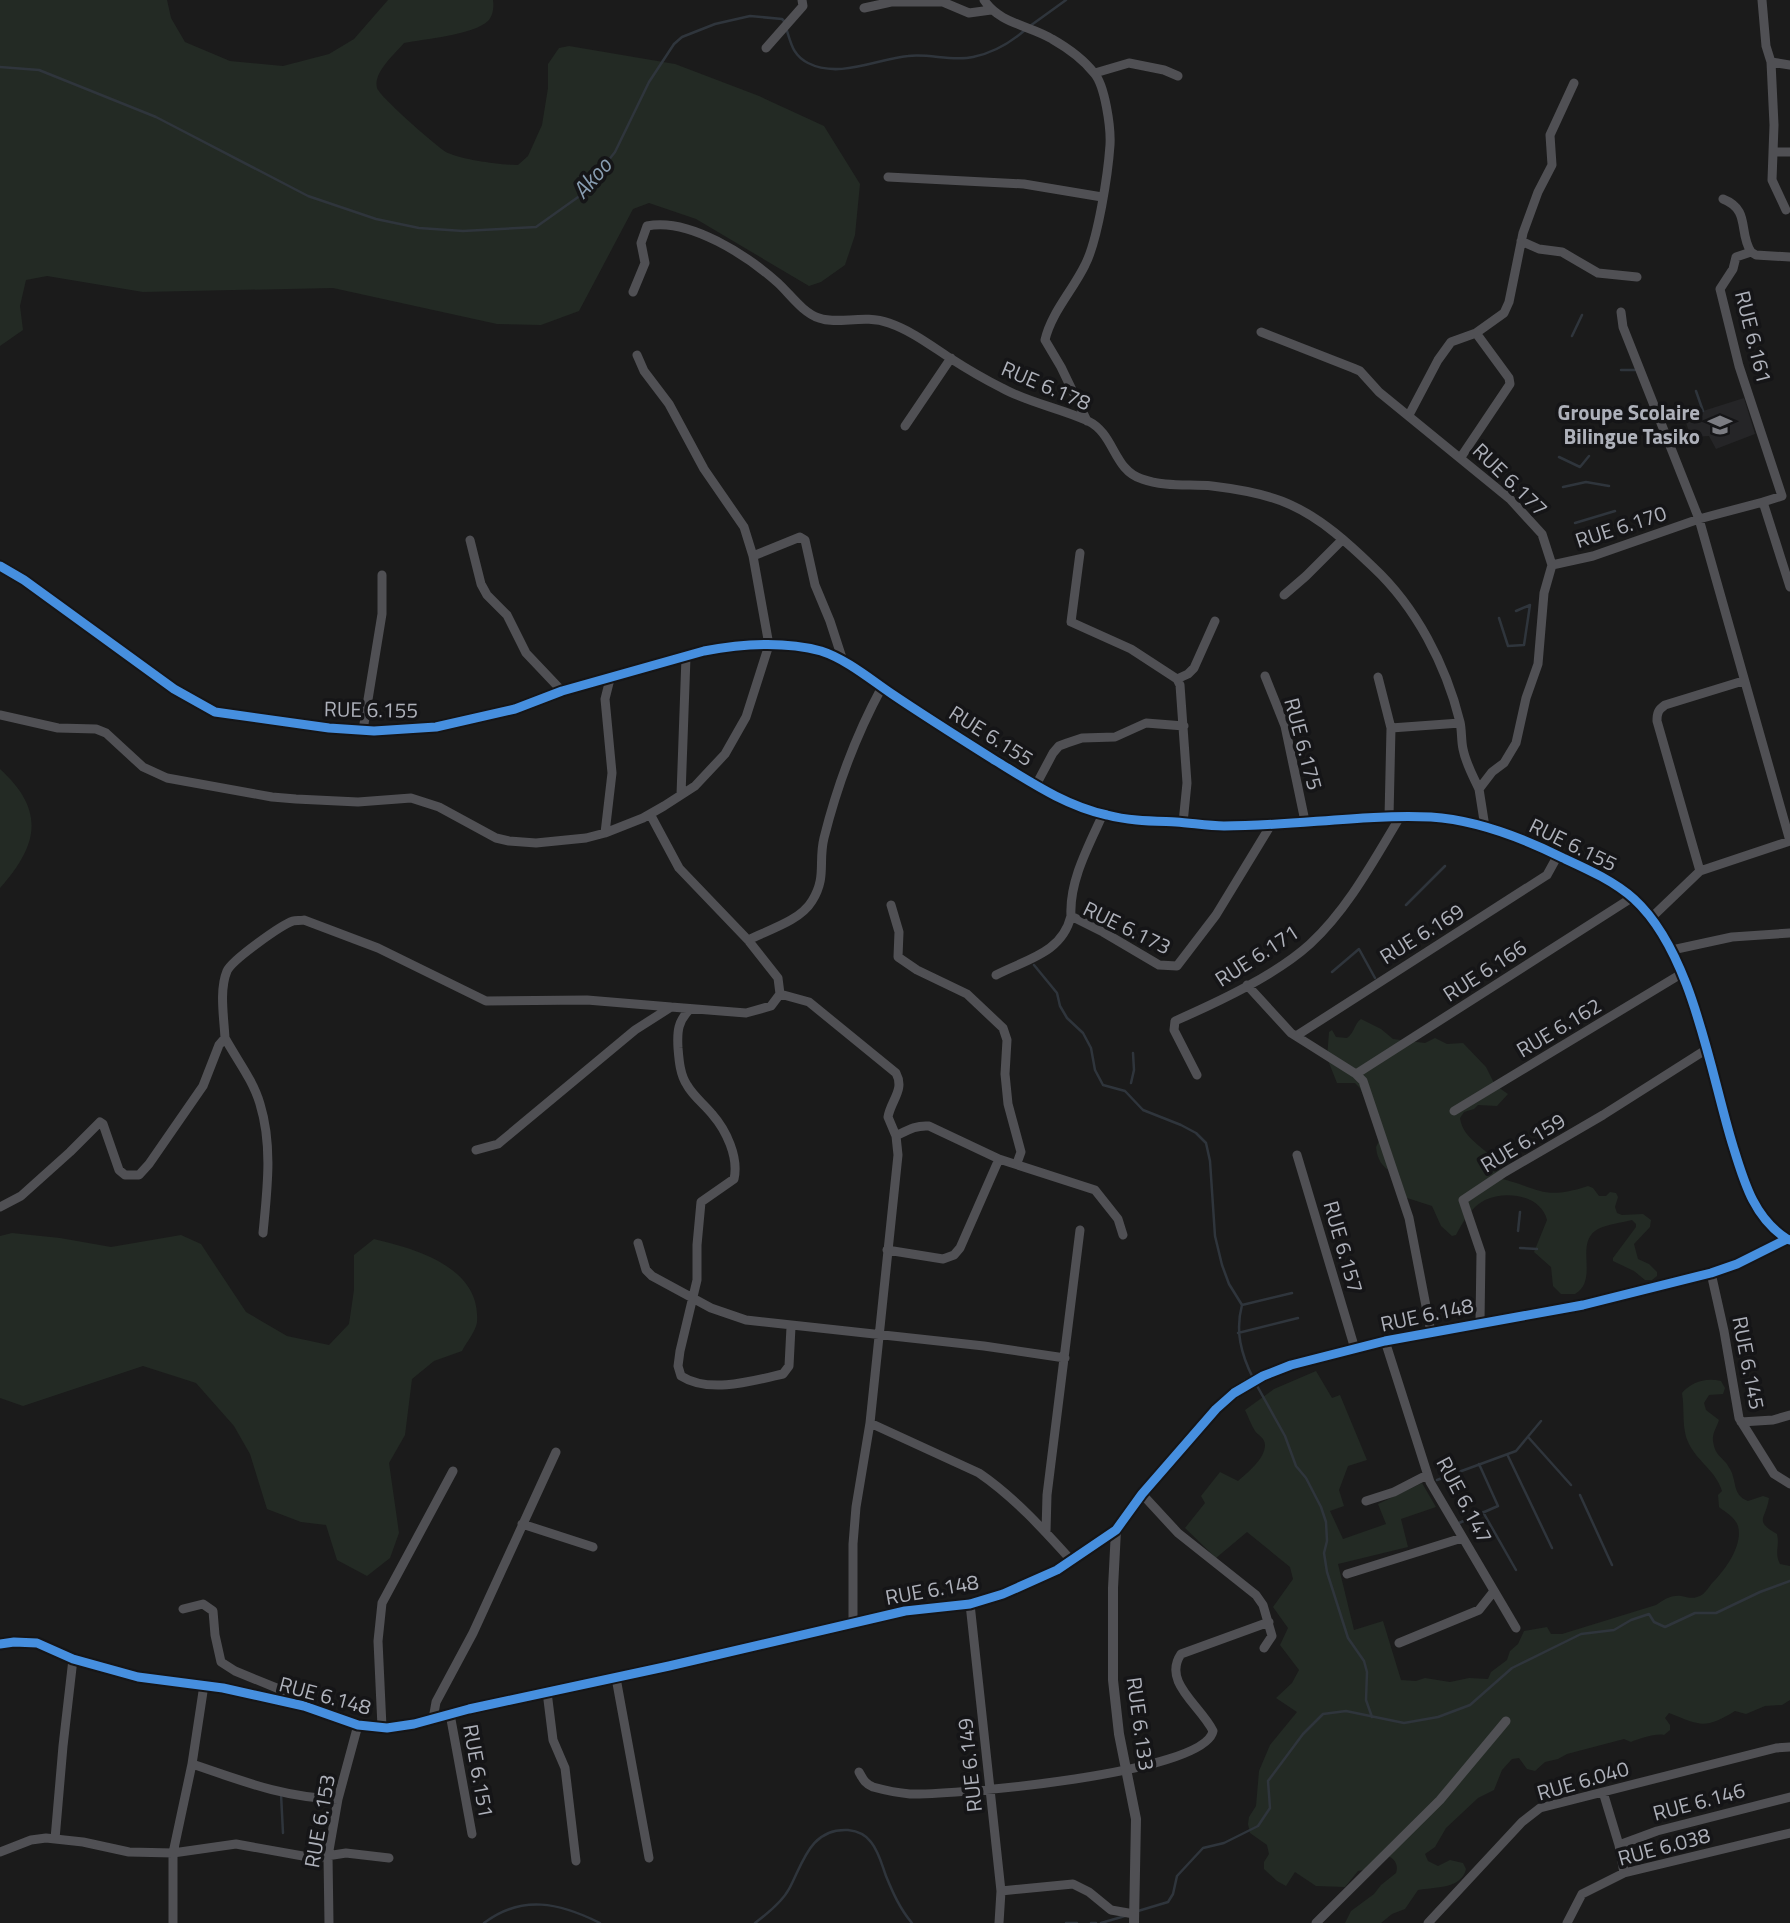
<svg xmlns="http://www.w3.org/2000/svg" width="1790" height="1923" font-family="'Titillium Web',sans-serif">
  <style>
    .built { fill: #252527 }
    .green { fill: #232a24 }
    .lines { fill: none; stroke-linecap: round; stroke-linejoin: round }
    .stream { stroke: #2f353c; stroke-width: 2.5 }
    .minor { stroke: #505054; stroke-width: 9 }
    .tertiary { stroke: #505054; stroke-width: 10 }
    .cycleway-casing { stroke: #151517; stroke-width: 13 }
    .cycleway { stroke: #468fdf; stroke-width: 9 }
    .labels { text-anchor: middle; stroke-width: 7; stroke-linejoin: round; paint-order: stroke }
    .street-label { font-size: 21px; fill: #aeb1ba; stroke: #151517 }
    .poi-label { font-size: 21px; font-weight: bold; fill: #aeb1ba; stroke: #151517; text-anchor: end }
    .water-label { font-size: 23px; font-style: italic; fill: #889db1; stroke: #151517 }
  </style>
  <rect width="100%" height="100%" fill="#1b1b1b"/>
  <path class="built" d="M 1744,398 L 1755,434 L 1716,449 L 1709,436 L 1691,437 L 1684,417 Z"/>
  <path class="green" d="M 0,0 L 167,0 L 171,18 L 185,42 L 230,61 L 283,66 L 329,54 L 354,39 L 388,0 L 493,0 C 494,7 493,16 488,21 C 473,35 424,39 404,43 C 395,54 373,72 377,88 C 379,96 439,149 448,153 C 464,160 501,165 518,165 L 528,156 L 542,125 L 548,88 L 548,64 L 559,48 L 569,46 L 675,64 L 759,96 L 824,126 L 860,184 L 855,235 L 845,265 L 821,282 L 809,286 L 696,219 L 649,203 L 633,209 L 579,311 L 541,325 L 497,324 L 333,288 L 143,292 L 47,276 L 26,280 L 20,306 L 23,330 L 0,346 Z
    M 0,769 C 46,811 38,845 0,888 Z
    M 1361,1019 L 1381,1029 L 1393,1039 L 1425,1043 L 1435,1038 L 1447,1044 L 1463,1043 L 1486,1067 L 1495,1085 L 1508,1094 L 1497,1106 L 1478,1105 L 1474,1109 L 1464,1112 L 1460,1118 C 1463,1142 1492,1149 1501,1170 L 1498,1178 C 1541,1188 1542,1201 1588,1186 L 1593,1188 L 1599,1196 L 1606,1196 L 1610,1192 L 1616,1193 L 1618,1197 L 1615,1207 L 1617,1213 L 1622,1215 L 1643,1214 L 1651,1220 L 1650,1227 L 1634,1244 L 1638,1259 L 1649,1264 L 1657,1272 L 1657,1276 L 1652,1280 L 1645,1280 L 1634,1271 L 1613,1261 L 1613,1258 L 1636,1227 L 1636,1224 L 1632,1220 C 1621,1223 1608,1224 1598,1229 C 1573,1243 1600,1279 1575,1294 L 1561,1294 L 1553,1286 L 1551,1267 L 1534,1252 L 1547,1220 C 1541,1195 1506,1190 1485,1200 C 1471,1207 1463,1222 1456,1235 L 1452,1236 L 1441,1226 L 1432,1206 L 1404,1197 L 1392,1172 C 1382,1167 1377,1159 1376,1147 L 1381,1137 L 1360,1088 L 1355,1083 L 1337,1083 L 1327,1058 L 1329,1032 L 1332,1030 L 1336,1037 L 1347,1038 C 1355,1032 1354,1024 1361,1019 Z
    M 12,1233 L 60,1238 L 111,1247 L 181,1235 L 201,1244 L 246,1312 L 287,1336 L 329,1345 L 349,1324 L 354,1290 L 354,1255 L 374,1239 C 416,1249 481,1267 477,1322 C 476,1331 466,1343 462,1351 L 434,1361 L 412,1379 L 405,1435 L 389,1463 L 399,1533 L 390,1558 L 367,1576 L 337,1560 L 326,1525 L 301,1522 L 267,1509 L 250,1454 L 234,1426 L 196,1383 L 143,1366 L 23,1406 L 0,1398 L 0,1236 Z
    M 1316,1371 L 1332,1398 L 1340,1395 L 1367,1460 L 1348,1466 L 1339,1490 L 1344,1506 L 1330,1511 L 1343,1539 L 1386,1524 L 1378,1504 L 1422,1483 L 1436,1507 L 1401,1519 L 1408,1547 L 1338,1564 L 1354,1630 L 1383,1621 L 1401,1680 L 1416,1681 L 1425,1678 L 1450,1682 L 1469,1678 L 1488,1679 L 1491,1672 L 1507,1660 L 1510,1651 L 1518,1644 L 1524,1631 L 1547,1627 L 1551,1634 L 1562,1634 L 1656,1605 C 1664,1600 1670,1595 1681,1596 C 1687,1597 1691,1599 1697,1597 C 1707,1594 1708,1586 1716,1579 C 1727,1567 1743,1544 1738,1526 C 1735,1517 1725,1512 1719,1507 L 1718,1495 L 1722,1491 C 1716,1471 1698,1462 1689,1444 C 1681,1429 1685,1410 1682,1393 C 1691,1382 1706,1377 1721,1381 L 1725,1388 L 1723,1394 L 1709,1395 L 1704,1403 L 1706,1410 L 1719,1420 C 1717,1427 1712,1433 1713,1441 C 1715,1457 1724,1457 1730,1469 C 1737,1481 1732,1495 1748,1501 L 1763,1496 L 1769,1498 C 1766,1520 1753,1520 1777,1534 C 1780,1545 1774,1553 1780,1564 L 1790,1566 L 1790,1700 L 1782,1705 L 1765,1706 L 1746,1714 L 1735,1711 C 1704,1730 1700,1725 1669,1713 L 1665,1718 L 1670,1725 L 1670,1730 L 1664,1735 C 1656,1733 1638,1739 1631,1742 L 1624,1739 L 1567,1754 L 1558,1759 L 1545,1762 L 1535,1771 L 1527,1769 L 1519,1758 L 1512,1759 L 1502,1770 L 1494,1790 L 1478,1798 L 1446,1828 L 1435,1847 L 1425,1854 L 1428,1861 L 1438,1866 L 1450,1860 L 1463,1863 L 1466,1869 C 1462,1889 1434,1887 1418,1890 L 1405,1909 L 1392,1914 L 1381,1923 L 1345,1923 L 1351,1911 L 1374,1894 L 1381,1885 L 1396,1873 C 1399,1864 1394,1858 1386,1855 L 1369,1869 L 1358,1871 L 1345,1887 L 1316,1886 L 1295,1872 L 1286,1886 L 1277,1881 L 1264,1869 L 1264,1862 L 1269,1854 L 1267,1845 L 1250,1833 L 1248,1824 L 1249,1817 L 1256,1806 L 1259,1771 L 1270,1745 L 1297,1712 L 1276,1698 L 1292,1683 L 1299,1670 L 1280,1645 L 1288,1628 L 1273,1607 L 1293,1579 L 1290,1567 L 1247,1532 L 1216,1558 L 1185,1528 L 1205,1503 L 1201,1496 L 1220,1472 L 1238,1481 C 1247,1473 1265,1459 1265,1445 C 1265,1438 1258,1435 1255,1431 C 1251,1425 1248,1416 1245,1410 L 1274,1389 Z"/>
  <g class="lines">
    <path class="stream" d="M 1030,26 L 1066,0
      M 786,28 C 791,42 792,55 808,63 C 839,79 877,59 908,56 C 929,53 952,62 973,57 C 992,53 1010,43 1025,30
      M 0,67 L 39,70 L 156,117 L 308,196 L 376,219 L 419,228 L 463,231 L 536,227 L 581,195 L 615,152 L 649,82 L 674,44 L 682,37 L 715,24 L 750,16 L 782,19 L 784,21
      M 1572,336 L 1582,315
      M 1621,370 L 1635,370
      M 1696,391 L 1703,411
      M 1559,457 L 1580,467 L 1589,456
      M 1563,487 L 1586,482 L 1609,486
      M 1575,523 L 1615,511
      M 1499,618 L 1508,646 L 1524,645 L 1530,605 L 1516,611
      M 1406,905 L 1445,866
      M 1034,965 L 1057,993 L 1060,1006 L 1067,1018 L 1083,1033 L 1091,1048 L 1095,1070 L 1103,1085 L 1125,1091 L 1143,1110 L 1181,1125 L 1196,1133 L 1206,1143 L 1210,1161 L 1215,1236 L 1222,1265 L 1229,1284 L 1242,1305 C 1235,1331 1241,1354 1253,1378
      M 1332,972 L 1359,949 L 1375,978
      M 1131,1083 L 1134,1070 L 1133,1053
      M 1518,1231 L 1520,1212
      M 1520,1248 L 1537,1249
      M 1242,1305 L 1292,1293
      M 1238,1333 L 1298,1318
      M 1256,1384 L 1285,1436 L 1296,1466 L 1306,1478 L 1321,1507 L 1326,1522 L 1327,1541 L 1324,1553 L 1327,1572 L 1348,1638 L 1364,1661 L 1367,1672 L 1366,1700 L 1372,1717
      M 1529,1438 L 1571,1485
      M 1508,1456 L 1552,1548
      M 1437,1480 L 1516,1451 L 1541,1421
      M 1580,1495 L 1612,1565
      M 1483,1512 L 1516,1570
      M 1459,1523 L 1498,1506 L 1479,1464
      M 281,1794 L 283,1833
      M 1138,1911 L 1168,1902 L 1173,1894 L 1177,1876 L 1203,1848 L 1224,1843 L 1258,1826 L 1270,1808 L 1268,1781 L 1303,1734 L 1323,1714 L 1346,1711 L 1404,1723 L 1438,1717 L 1470,1705 L 1512,1668 L 1581,1634 L 1614,1630 L 1631,1620 L 1649,1614 L 1654,1622 L 1665,1627 L 1695,1613 L 1716,1613 L 1760,1592 L 1790,1581
      M 484,1923 C 522,1894 560,1903 600,1923
      M 755,1923 C 767,1914 782,1902 789,1889 C 803,1863 810,1828 848,1830 C 857,1831 866,1835 871,1842 C 879,1852 882,1865 886,1876 C 893,1893 900,1909 912,1923
      M 1066,1923 L 1077,1923
      M 1091,1923 L 1096,1923
      M 1101,1923 L 1125,1916"/>
    <path class="minor" d="M 890,0 L 891,2 L 943,2 L 969,13 L 991,10
      M 984,0 C 1000,24 1029,25 1052,39 C 1066,47 1084,60 1094,73 C 1105,85 1111,128 1110,145 C 1108,174 1098,240 1085,265 C 1073,290 1051,313 1045,340 L 1061,367 L 1087,421
      M 1762,0 L 1766,46 L 1771,62 L 1774,125 L 1772,180 L 1786,210
      M 864,8 L 891,2
      M 766,48 L 803,6 L 802,0
      M 1771,62 L 1790,65
      M 1095,73 L 1129,63 L 1164,70 L 1178,76
      M 1774,152 L 1790,152
      M 888,177 L 1024,184 L 1102,197
      M 1723,199 C 1751,210 1738,232 1751,252
      M 1521,241 L 1539,249 L 1562,252 L 1598,273 L 1637,277
      M 1790,257 L 1756,255 L 1751,252 L 1736,257 L 1733,269 L 1720,289 L 1739,366 L 1782,496 L 1763,502 L 1790,587
      M 633,292 L 645,263 L 641,243 L 647,226 C 689,217 748,256 778,283 C 790,294 803,313 819,318 C 838,325 864,314 889,323 C 912,331 930,345 950,358 C 967,369 984,379 1002,388 C 1029,403 1060,408 1088,421 C 1115,434 1113,470 1142,479 C 1164,487 1189,484 1212,486 C 1237,489 1268,494 1291,505 C 1322,519 1349,544 1373,567 C 1416,607 1446,665 1460,722 C 1462,731 1461,740 1463,749 C 1466,764 1473,776 1479,789
      M 1621,312 L 1623,327 L 1699,519 L 1763,502
      M 1261,332 L 1353,368 L 1360,371 L 1379,392 L 1510,499 L 1542,534 L 1552,565 L 1544,593 L 1538,664 L 1526,698 L 1516,743 L 1504,763 L 1492,772 L 1479,789 L 1485,827
      M 1409,415 L 1438,360 L 1451,342 L 1476,333 L 1504,313 L 1509,302 L 1523,233 L 1538,192 L 1552,165 L 1550,135 L 1574,83
      M 905,426 L 951,358
      M 1461,457 L 1510,384 L 1509,378 L 1476,333
      M 470,540 L 481,584 L 487,595 L 507,615 L 526,653 L 562,691
      M 1080,553 L 1071,622 L 1131,649 L 1177,679 L 1180,685 L 1187,783 L 1183,823
      M 753,556 L 800,537 L 805,540 L 815,585 L 830,621 L 843,661
      M 1552,565 L 1593,556 L 1699,519 L 1790,841
      M 0,566 L 24,580 L 174,689 L 215,712 L 329,728 L 374,731 L 436,727 L 515,709 L 562,691 L 704,651 C 741,644 784,641 821,651 C 846,659 870,679 892,694 C 926,717 961,739 996,761 C 1032,783 1066,806 1107,815 C 1130,821 1153,821 1176,822 C 1192,823 1208,826 1224,826 C 1294,826 1362,814 1431,817 C 1477,820 1523,838 1563,858 C 1587,869 1614,881 1634,899 C 1693,953 1710,1072 1733,1146 C 1744,1182 1754,1218 1787,1239
      M 1284,595 L 1306,576 L 1342,540
      M 1265,676 L 1285,726 L 1305,821
      M 1378,677 L 1391,728 L 1389,817
      M 1177,679 L 1188,674 L 1194,668 L 1215,621
      M 0,715 L 58,728 L 96,729 L 106,733 L 143,767 L 167,778 L 272,797 L 296,799 L 358,802 L 411,798 L 439,807 L 496,838 L 509,841 L 536,843 L 586,838 L 605,833 L 643,818 L 664,806 L 695,786 L 725,754 L 746,717 L 769,645 L 753,556 L 744,527 L 704,469 L 669,404 L 644,371 L 637,355
      M 1391,728 L 1460,723
      M 363,730 L 382,614 L 382,575
      M 1036,785 L 1053,753 L 1059,746 L 1067,743 L 1082,738 L 1115,737 L 1146,723 L 1184,726
      M 681,795 L 686,657
      M 605,833 L 612,773 L 605,699 L 610,679
      M 1700,871 L 1657,721 C 1657,713 1658,710 1665,705 L 1743,681
      M 891,905 L 899,932 L 898,957 L 917,970 L 967,994 L 1003,1028 L 1007,1040 L 1005,1074 L 1008,1104 L 1021,1152 L 1017,1163
      M 1071,916 C 1069,881 1089,845 1103,814
      M 1652,917 L 1700,871 L 1790,841
      M 748,940 C 768,930 800,921 812,901 C 827,877 818,862 824,838 C 837,786 856,735 882,687
      M 1672,950 L 1732,937 L 1790,933
      M 996,975 C 1027,959 1062,953 1071,916 L 1103,932 L 1159,965 L 1177,966 L 1216,915 L 1272,823
      M 1247,985 L 1291,1033 L 1356,1074 L 1363,1081 L 1409,1218 L 1431,1332
      M 780,994 L 809,1002 L 896,1073 C 905,1090 891,1100 888,1117 L 896,1136 L 898,1155 L 870,1423 L 856,1507 L 853,1544 L 853,1623
      M 690,1009 C 678,1021 677,1031 678,1048 C 679,1060 680,1075 687,1085 C 693,1096 704,1104 712,1114 C 726,1130 739,1157 734,1179 L 701,1202 L 697,1245 L 697,1280 L 680,1351 L 678,1366 L 681,1376 C 709,1394 753,1381 783,1374 L 789,1366 L 791,1327
      M 1296,1036 L 1547,875 L 1558,855
      M 225,1038 C 224,1018 219,990 227,971 C 232,960 281,925 293,921 C 296,920 300,921 304,920 L 378,948 L 486,1001 L 587,1000 L 671,1007
      M 1356,1074 L 1633,897
      M 1197,1075 L 1174,1030 L 1175,1021 C 1218,1002 1276,975 1310,944 C 1348,909 1374,860 1400,817
      M 1454,1111 L 1681,974
      M 896,1136 C 908,1130 916,1125 929,1126 L 999,1159 L 1095,1190 L 1118,1219 L 1123,1235
      M 476,1150 L 498,1144 L 635,1030 L 671,1007 L 746,1013 L 771,1006 L 780,994 L 778,978 L 748,940 L 679,868 L 650,814
      M 1297,1155 L 1355,1349
      M 0,1207 L 21,1196 L 70,1152 L 100,1122 L 103,1124 L 119,1170 L 125,1175 L 139,1175 L 149,1164 L 203,1086 L 219,1045 L 225,1038 C 237,1060 253,1080 260,1104 C 273,1146 267,1191 263,1233
      M 638,1243 L 646,1270 L 652,1276 L 711,1308 L 746,1320 L 984,1346 L 1065,1358
      M 887,1250 L 943,1259 L 954,1255 L 960,1248 L 999,1159
      M 1711,1273 L 1724,1331 L 1739,1418 L 1774,1474 L 1790,1484
      M 1480,1322 L 1481,1253 L 1463,1200 L 1505,1172 L 1603,1115 L 1707,1049
      M 1385,1341 L 1430,1482 L 1516,1628
      M 1741,1422 L 1773,1420 L 1790,1415
      M 870,1423 L 979,1473 C 1014,1497 1043,1529 1071,1560
      M 1142,1494 L 1178,1533 L 1256,1595 L 1263,1605 L 1272,1636 L 1264,1648
      M 1366,1501 L 1394,1492 L 1427,1475
      M 522,1524 L 593,1547
      M 1046,1532 L 1047,1495 L 1080,1230
      M 1347,1574 L 1462,1538
      M 970,1604 L 1001,1891 L 999,1923
      M 183,1609 L 203,1604 L 213,1611 L 215,1635 L 221,1662 L 235,1671 L 289,1693 L 302,1705
      M 1399,1643 L 1479,1610 L 1494,1591
      M 0,1644 L 14,1642 L 37,1643 L 73,1659 L 138,1677 L 223,1688 L 304,1706 L 358,1725 L 400,1727 L 469,1709 L 669,1666 L 905,1611 L 970,1604 L 1003,1594 L 1057,1570 L 1116,1530
      M 616,1678 L 649,1858
      M 547,1692 L 553,1740 L 565,1768 L 576,1861
      M 450,1714 L 472,1834
      M 433,1719 L 436,1702 L 473,1633 L 556,1452
      M 382,1727 L 378,1641 L 382,1603 L 453,1471
      M 192,1764 C 242,1781 285,1798 338,1799
      M 859,1772 C 863,1779 865,1784 873,1787 C 884,1790 899,1793 910,1794 C 954,1795 1205,1774 1213,1731 C 1200,1705 1162,1682 1181,1654 L 1269,1622
      M 1603,1792 L 1619,1845 L 1624,1873
      M 55,1839 L 63,1746 L 73,1659
      M 1619,1845 L 1657,1831 L 1790,1797
      M 0,1852 L 31,1840 L 46,1838 L 83,1842 L 129,1852 L 173,1853 L 236,1844 L 314,1858 L 346,1853 L 389,1858
      M 1001,1891 L 1073,1884 L 1089,1892 L 1111,1910 L 1134,1914
      M 173,1923 L 173,1853 L 192,1764 L 204,1685
      M 329,1923 L 328,1856 L 338,1799 L 358,1725
      M 1316,1923 L 1440,1800 L 1506,1721
      M 1428,1923 L 1522,1822 L 1540,1808 L 1776,1748 L 1790,1747
      M 1567,1923 L 1582,1894 L 1624,1873 L 1790,1833"/>
    <path class="tertiary" d="M 1134,1923 L 1136,1819 L 1119,1734 L 1113,1680 L 1113,1588 L 1116,1530 L 1142,1494 L 1216,1409 L 1247,1384 L 1291,1365 L 1385,1341 L 1583,1305 L 1711,1273 L 1737,1264 L 1787,1239 L 1790,1240"/>
    <g class="cycleway-casing">
      <path id="cycleway" d="M 0,566 L 24,580 L 174,689 L 215,712 L 329,728 L 374,731 L 436,727 L 515,709 L 562,691 L 704,651 C 741,644 784,641 821,651 C 846,659 870,679 892,694 C 926,717 961,739 996,761 C 1032,783 1066,806 1107,815 C 1130,821 1153,821 1176,822 C 1192,823 1208,826 1224,826 C 1294,826 1362,814 1431,817 C 1477,820 1523,838 1563,858 C 1587,869 1614,881 1634,899 C 1693,953 1710,1072 1733,1146 C 1744,1182 1754,1218 1787,1239
        M 0,1644 L 14,1642 L 37,1643 L 73,1659 L 138,1677 L 223,1688 L 304,1706 L 358,1725 L 387,1728 L 414,1724 L 469,1709 L 669,1666 L 905,1611 L 970,1604 L 1003,1594 L 1057,1570 L 1116,1530 L 1142,1494 L 1216,1409 L 1234,1393 L 1263,1376 L 1291,1365 L 1385,1341 L 1583,1305 L 1711,1273 L 1737,1264 L 1787,1239 L 1790,1240"/>
    </g>
    <use href="#cycleway" class="cycleway"/>
  </g>
  <defs>
    <g id="school-bare" transform="scale(1.89)"><path d="M0-5L7-2L0 1L-7-2ZM-4 1L0 2.5L4 1V4Q0 6-4 4Z" fill="#7b7c82" stroke="#151517" stroke-width="2.5" paint-order="stroke"/></g>
  </defs>
  <g fill-rule="evenodd">
    <use href="#school-bare" x="1720" y="425"/>
  </g>
  <g class="labels">
    <g class="street-label">
      <text transform="translate(1753 337) rotate(76)" y="7">RUE 6.161</text>
      <text transform="translate(1046 386) rotate(23)" y="7">RUE 6.178</text>
      <text transform="translate(1510 480) rotate(44)" y="7">RUE 6.177</text>
      <text transform="translate(1621 527) rotate(-18)" y="7">RUE 6.170</text>
      <text transform="translate(371 710) rotate(1)" y="7">RUE 6.155</text>
      <text transform="translate(991 736) rotate(32)" y="7">RUE 6.155</text>
      <text transform="translate(1303 744) rotate(75)" y="7">RUE 6.175</text>
      <text transform="translate(1573 845) rotate(26)" y="7">RUE 6.155</text>
      <text transform="translate(1127 928) rotate(26)" y="7">RUE 6.173</text>
      <text transform="translate(1422 934) rotate(-32)" y="7">RUE 6.169</text>
      <text transform="translate(1257 956) rotate(-33)" y="7">RUE 6.171</text>
      <text transform="translate(1485 971) rotate(-33)" y="7">RUE 6.166</text>
      <text transform="translate(1559 1028) rotate(-31)" y="7">RUE 6.162</text>
      <text transform="translate(1523 1143) rotate(-31)" y="7">RUE 6.159</text>
      <text transform="translate(1343 1247) rotate(74)" y="7">RUE 6.157</text>
      <text transform="translate(1427 1315) rotate(-12)" y="7">RUE 6.148</text>
      <text transform="translate(1748 1363) rotate(79)" y="7">RUE 6.145</text>
      <text transform="translate(1464 1500) rotate(62)" y="7">RUE 6.147</text>
      <text transform="translate(932 1590) rotate(-10)" y="7">RUE 6.148</text>
      <text transform="translate(325 1696) rotate(15)" y="7">RUE 6.148</text>
      <text transform="translate(1140 1724) rotate(82)" y="7">RUE 6.133</text>
      <text transform="translate(970 1765) rotate(-96)" y="7">RUE 6.149</text>
      <text transform="translate(478 1771) rotate(80)" y="7">RUE 6.151</text>
      <text transform="translate(1583 1781) rotate(-16)" y="7">RUE 6.040</text>
      <text transform="translate(1699 1802) rotate(-15)" y="7">RUE 6.146</text>
      <text transform="translate(320 1821) rotate(-80)" y="7">RUE 6.153</text>
      <text transform="translate(1664 1847) rotate(-15)" y="7">RUE 6.038</text>
    </g>
    <g class="poi-label">
      <text x="1700" y="420">Groupe Scolaire<tspan x="1700" dy="24">Bilingue Tasiko</tspan></text>
    </g>
    <g class="water-label">
      <text transform="translate(592 178) rotate(-49)" y="8">Akoo</text>
    </g>
  </g>
</svg>
